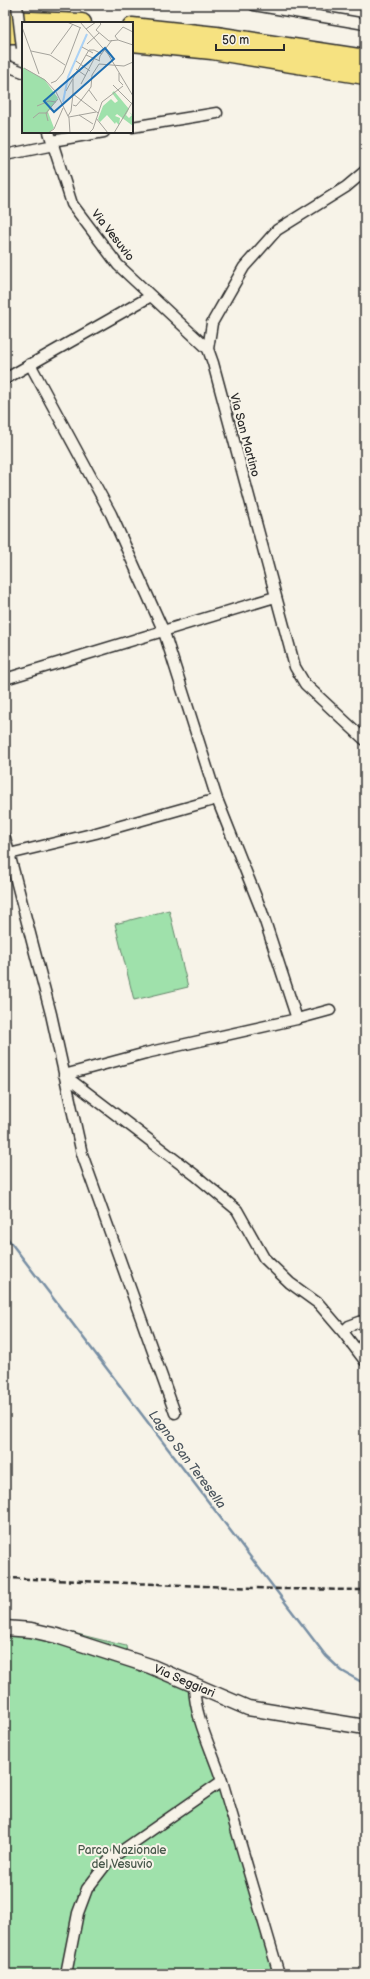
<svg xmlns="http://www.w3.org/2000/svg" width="370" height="1979" font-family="'Balsamiq Sans',sans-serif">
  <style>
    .green { fill: #9fe1ab; stroke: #65866b }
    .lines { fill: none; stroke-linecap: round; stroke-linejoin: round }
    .stream { stroke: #788fa4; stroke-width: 2.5 }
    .street-casing { stroke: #2b2b2b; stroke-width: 13 }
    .secondary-casing { stroke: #2b2b2b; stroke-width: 17 }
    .highway-casing { stroke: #2b2b2b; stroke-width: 21 }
    .street { stroke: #f7f3e8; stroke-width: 10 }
    .secondary { stroke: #f7f3e8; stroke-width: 14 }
    .highway { stroke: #f6e281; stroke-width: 18 }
    .rail { stroke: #2b2b2b; stroke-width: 2.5; stroke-dasharray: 6 3; stroke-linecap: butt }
    .street-bridge-casing { stroke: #2b2b2b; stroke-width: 13; stroke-linecap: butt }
    .street-bridge { stroke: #f7f3e8; stroke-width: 10 }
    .labels { text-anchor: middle; stroke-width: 4; stroke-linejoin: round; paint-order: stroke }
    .street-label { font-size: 12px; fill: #2b2b2b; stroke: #f7f3e8 }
    .park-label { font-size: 12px; fill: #48584b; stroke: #f7f3e8 }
    .water-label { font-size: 13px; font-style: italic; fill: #4b555e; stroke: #f7f3e8 }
    .inset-river { fill: none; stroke: #acd2f5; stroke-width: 2 }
    .inset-road { fill: none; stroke: #a5a39c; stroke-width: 1 }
    .view { fill: #1f6fb2; fill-opacity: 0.15; stroke: #1f6fb2; stroke-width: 2 }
    .inset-edge { fill: none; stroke: #2b2b2b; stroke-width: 2 }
  </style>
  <rect width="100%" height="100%" fill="#f7f3e8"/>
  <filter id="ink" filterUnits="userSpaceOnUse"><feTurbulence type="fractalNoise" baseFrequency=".025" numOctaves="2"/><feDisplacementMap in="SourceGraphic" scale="8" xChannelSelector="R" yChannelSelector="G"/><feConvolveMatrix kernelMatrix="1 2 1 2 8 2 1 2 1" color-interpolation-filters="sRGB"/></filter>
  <g filter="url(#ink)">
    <path class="green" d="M 169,910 L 188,987 L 134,1000 L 115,924 Z
      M 5,1622 L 37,1624 L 126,1646 L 127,1652 L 187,1673 L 195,1713 L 280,1974 L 5,1974 Z"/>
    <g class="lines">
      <path class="stream" d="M 5,1235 L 326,1656 L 342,1671 L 365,1684"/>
      <g class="street-casing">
        <path id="street" d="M 254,5 L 365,24
          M 5,65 L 23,72
          M 132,127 L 217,113
          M 49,132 L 72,204 L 118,265 L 208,349
          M 52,141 L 104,132
          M 5,155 L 54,145
          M 365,171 L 346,187 L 277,230 L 244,267 L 212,323 L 208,349 L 213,363 L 295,667 L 305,684 L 365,740
          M 30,364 L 111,514 L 164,632 L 217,799 L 262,912 L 297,1019
          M 5,379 L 151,296
          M 5,679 L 275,597
          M 5,838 L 51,1014 L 82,1154 L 175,1413
          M 5,855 L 96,833 L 217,799
          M 64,1075 L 195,1175 L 237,1210 L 264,1258 L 290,1283 L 319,1304 L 343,1332
          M 64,1075 L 146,1053 L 297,1019 L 330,1010
          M 365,1320 L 349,1326 L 343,1332 L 365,1361
          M 194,1686 C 195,1719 212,1750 222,1781 L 279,1974
          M 66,1974 L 78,1913 L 87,1889 L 110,1859 L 222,1781"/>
      </g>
      <g class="secondary-casing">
        <g id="secondary">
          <path id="s1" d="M 5,1628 L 31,1630 L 57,1636 L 150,1666 L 248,1708 L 365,1727"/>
        </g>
      </g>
      <g class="highway-casing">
        <path id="highway" d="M 5,20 L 82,23
          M 132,27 L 216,36 L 365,59
          M 5,35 L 23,35
          M 132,42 L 212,50 L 365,75"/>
      </g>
      <use href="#street" class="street"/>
      <use href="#secondary" class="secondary"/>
      <use href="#highway" class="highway"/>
      <path class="rail" d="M 5,1578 L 281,1589 L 365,1590"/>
      <g class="street-bridge-casing">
        <path id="street-bridge" d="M 17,5 L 22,48"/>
      </g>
      <use href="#street-bridge" class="street-bridge"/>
    </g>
  </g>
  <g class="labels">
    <g class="street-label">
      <text transform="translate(113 235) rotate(52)" y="4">Via Vesuvio</text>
      <text transform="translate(245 435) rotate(75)" y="4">Via San Martino</text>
      <text dy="4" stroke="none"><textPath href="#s1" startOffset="188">Via Seggiari</textPath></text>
    </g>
    <g class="park-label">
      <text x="122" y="1854">Parco Nazionale<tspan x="122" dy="14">del Vesuvio</tspan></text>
    </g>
    <g class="water-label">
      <text transform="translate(188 1459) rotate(53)" y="5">Lagno San Teresella</text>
    </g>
  </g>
  <g transform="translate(22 22)">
    <rect width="111" height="111" fill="#f7f3e8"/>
    <path d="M 0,45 L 22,57 L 36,76 L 26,90 L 32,106 L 27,111 L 0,111 ZM 92,69 L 107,87 L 104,93 L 107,96 L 110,93 L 107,90 L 111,93 L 111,104 L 95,92 L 93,94 L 98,96 L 97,103 L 94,100 L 93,102 L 85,93 L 78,100 L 76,97 L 81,84 L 89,77 L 93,81 L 96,79 L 90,71 Z" fill="#9fe1ab"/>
    <path class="inset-river" d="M 41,80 L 46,55 L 65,12"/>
    <path class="inset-road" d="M 45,0 L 59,6M 58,0 L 86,32 L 111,74M 77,0 L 79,2 L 74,8 L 87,19 L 96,18 L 111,23M 0,5 L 17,52M 64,7 L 74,0M 96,18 L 93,14 L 101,5 L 111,10M 65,22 L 77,11M 60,25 L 71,31M 9,29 L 28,33 L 43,43M 29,32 L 51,2M 54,39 L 68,49M 77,39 L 78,34 L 90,18M 78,39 L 64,33 L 67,28 L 72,28 L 80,32M 2,46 L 23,58 L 34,70 L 47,96 L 48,111M 54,47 L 64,54M 97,51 L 97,59 L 101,63M 29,61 L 34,59 L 41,51 L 58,6M 59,62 L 72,37M 91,63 L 109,81M 67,68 L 75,79M 44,69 L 64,33M 51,72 L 51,57M 60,77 L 69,65 L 70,53 L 77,42 L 102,44 L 111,40M 51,83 L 54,84 L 60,77M 15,84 L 27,79 L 34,80M 57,93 L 71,102M 46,94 L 49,89 L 51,72 L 76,91M 47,95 L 74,90M 11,96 L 17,91 L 26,91M 74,96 L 86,111M 26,99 L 24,91 L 36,77M 26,111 L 32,107 L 41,86M 67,111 L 71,107 L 80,80 L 101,64M 92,111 L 111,79"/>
    <path class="view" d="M 83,26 L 92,37 L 32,90 L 22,79 Z"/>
    <rect width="111" height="111" class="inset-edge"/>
  </g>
  <rect width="370" height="1979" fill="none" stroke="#f7f3e8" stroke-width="20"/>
  <rect x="10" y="10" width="350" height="1959" fill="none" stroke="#2b2b2b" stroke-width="1.5" filter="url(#ink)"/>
  <path d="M216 44v6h68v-6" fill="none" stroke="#2b2b2b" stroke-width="2"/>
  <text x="222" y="44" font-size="12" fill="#2b2b2b" stroke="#f7f3e8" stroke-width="3" paint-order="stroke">50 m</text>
</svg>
